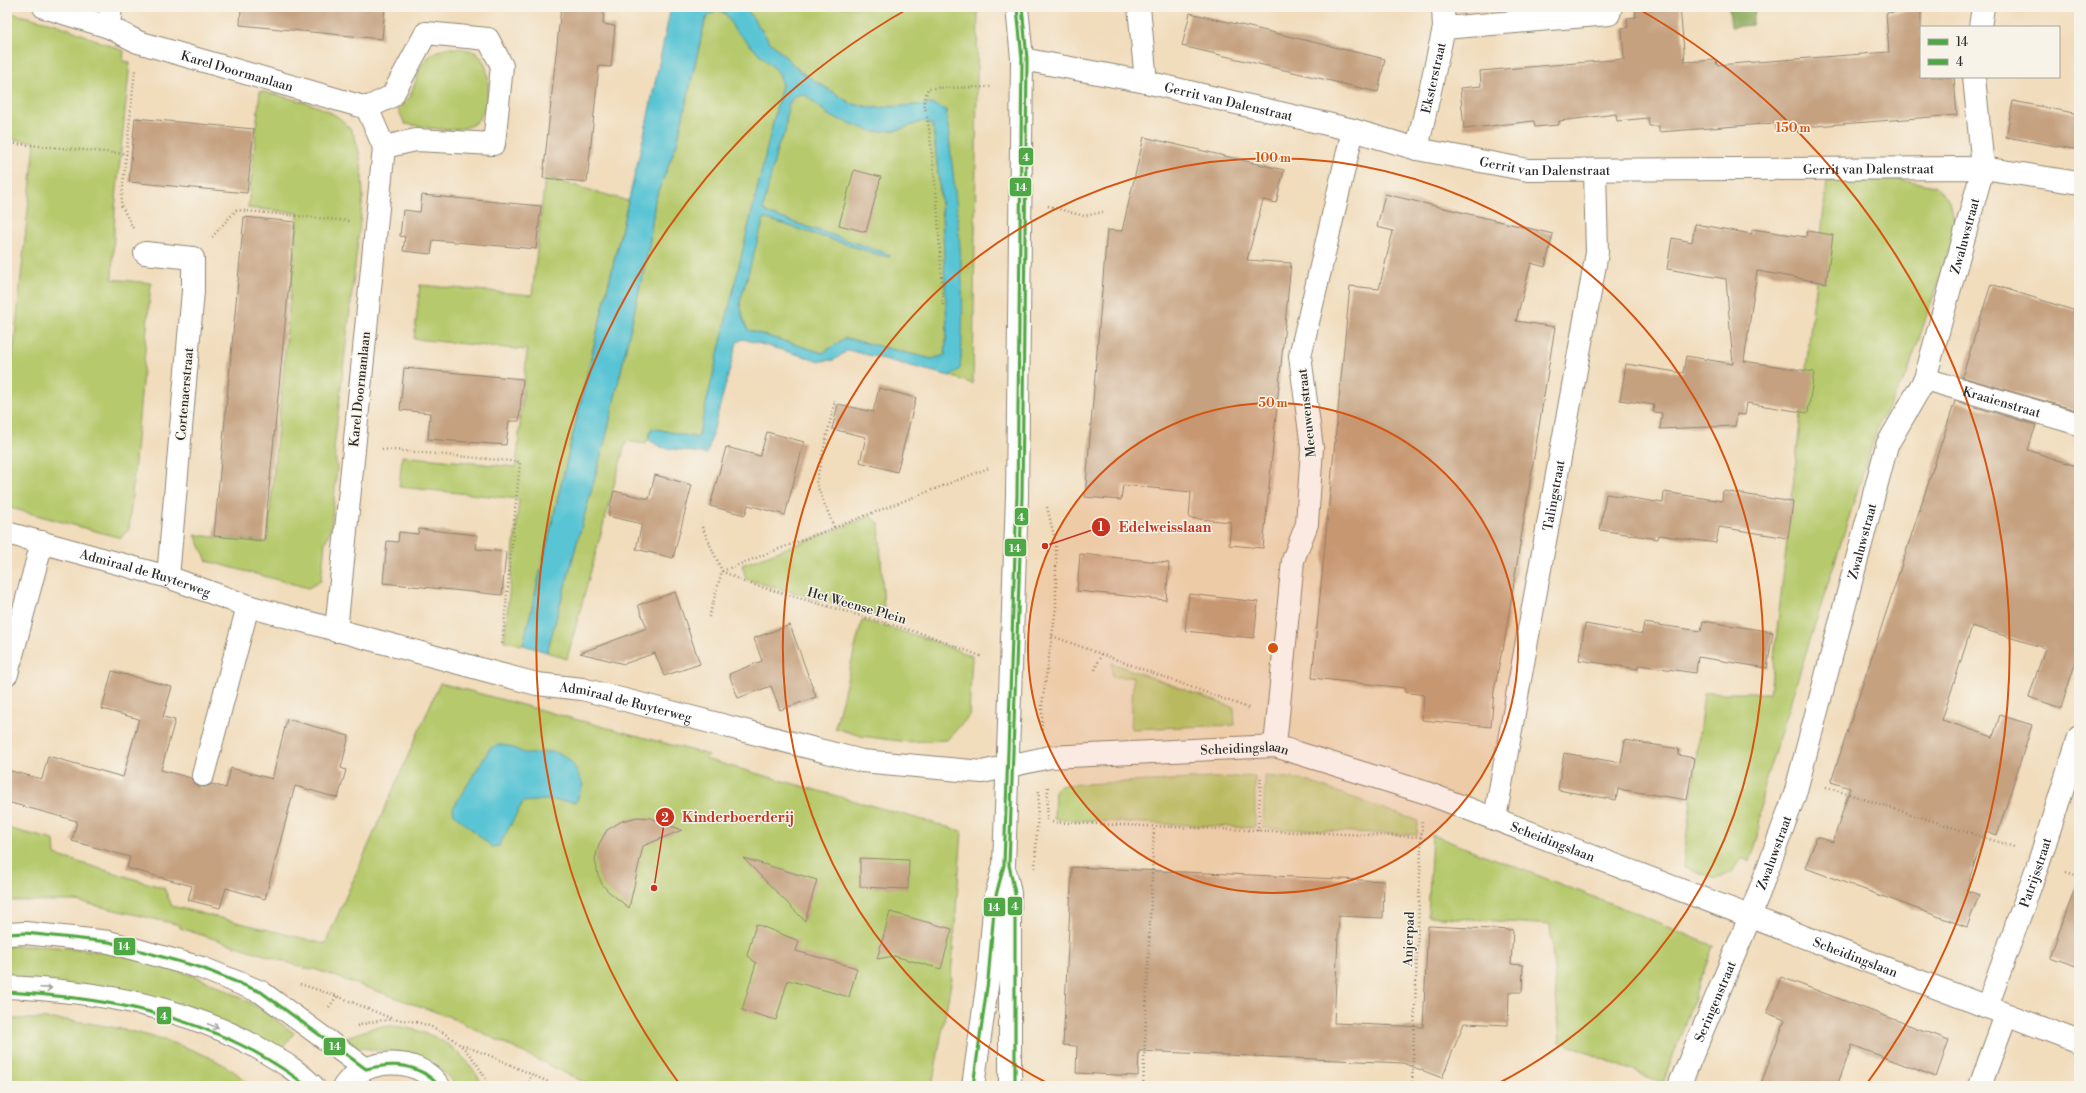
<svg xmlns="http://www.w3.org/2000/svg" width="2086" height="1093" font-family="'Libre Bodoni',serif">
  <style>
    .green { fill: #b6c96c; stroke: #707a4c }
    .forest { fill: #90ad60; stroke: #5e6c46 }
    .water { fill: #59c4d4; stroke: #427880; fill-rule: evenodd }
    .building { fill: #c5a180 }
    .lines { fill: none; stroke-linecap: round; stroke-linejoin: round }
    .street-casing { stroke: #8e8473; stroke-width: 24 }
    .secondary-casing { stroke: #8e8473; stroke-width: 24 }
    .path { stroke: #8e8473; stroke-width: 2.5; stroke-dasharray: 1 3; stroke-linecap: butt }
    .street { stroke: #fff; stroke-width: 22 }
    .secondary { stroke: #fff; stroke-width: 22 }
    .bus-1-casing { stroke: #f7f3e8; stroke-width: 6 }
    .bus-2-casing { stroke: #f7f3e8; stroke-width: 6 }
    .bus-1 { stroke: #4ea845; stroke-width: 3 }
    .bus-2 { stroke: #4ea845; stroke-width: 3 }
    .oneway { stroke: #a0a0a0 }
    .ring { fill: none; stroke: #d5540f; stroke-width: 2 }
    .labels { text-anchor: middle; stroke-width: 3; stroke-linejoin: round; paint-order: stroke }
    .street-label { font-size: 13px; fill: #2b2b2b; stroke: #f7f3e8 }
    .centre { fill: #d5540f; stroke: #f7f3e8; stroke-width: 2 }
    .ring-label { font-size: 12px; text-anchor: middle; font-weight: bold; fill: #d5540f; stroke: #f7f3e8; stroke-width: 3; stroke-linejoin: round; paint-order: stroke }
    .leader { fill: none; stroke: #c8321e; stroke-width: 1.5 }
    .callout-dot { fill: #c8321e; stroke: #f7f3e8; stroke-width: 1.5 }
    .mark-label { font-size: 12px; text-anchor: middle; font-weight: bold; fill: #fff }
    .callout-label { font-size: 14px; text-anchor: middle; font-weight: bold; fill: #c8321e; stroke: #f7f3e8; stroke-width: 3; stroke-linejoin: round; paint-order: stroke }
    .line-badge { stroke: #f7f3e8; stroke-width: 1.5 }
    .badge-label { font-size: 11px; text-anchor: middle; font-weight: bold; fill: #fff }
  </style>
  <rect width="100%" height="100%" fill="#f7f3e8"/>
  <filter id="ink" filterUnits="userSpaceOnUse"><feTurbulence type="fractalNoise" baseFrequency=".025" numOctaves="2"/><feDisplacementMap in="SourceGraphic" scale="8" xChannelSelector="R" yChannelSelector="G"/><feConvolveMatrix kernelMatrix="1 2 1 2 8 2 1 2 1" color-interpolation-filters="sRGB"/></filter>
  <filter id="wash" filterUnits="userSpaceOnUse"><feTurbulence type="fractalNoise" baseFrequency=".012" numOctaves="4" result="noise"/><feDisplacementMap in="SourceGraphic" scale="16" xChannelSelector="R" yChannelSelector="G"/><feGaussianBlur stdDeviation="0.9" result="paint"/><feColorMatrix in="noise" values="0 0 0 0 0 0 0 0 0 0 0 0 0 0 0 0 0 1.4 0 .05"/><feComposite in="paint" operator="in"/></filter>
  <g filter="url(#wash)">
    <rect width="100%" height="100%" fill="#f1dcbb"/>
    <path class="green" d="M 745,7 L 978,7 L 973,384 L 950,376 L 960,369 L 932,104 L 875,108 L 852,104 L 801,72 L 770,42 Z
      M 718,10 L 727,14 L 734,29 L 779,73 L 782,85 L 698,439 L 652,428 L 646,444 L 626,441 L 567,659 L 547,652 L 606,437 L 649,246 L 655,200 L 677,143 L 705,21 L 708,16 Z
      M 7,12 L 56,24 L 124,51 L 123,61 L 130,62 L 115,209 L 112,279 L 151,283 L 129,529 L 121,538 L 7,507 L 7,412 L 35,142 L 7,139 Z
      M 446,48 C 456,48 467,48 476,53 C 495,65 491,115 472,125 C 453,135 425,126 405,124 L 398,109 L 410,97 L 421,66 L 431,54 Z
      M 260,91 C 290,99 344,106 355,138 C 362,157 362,176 363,196 L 334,449 L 337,468 L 331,528 L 325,543 L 321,581 L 308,588 L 207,561 L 195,535 L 267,542 L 298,213 L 248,208 Z
      M 804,94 L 830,116 L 898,130 L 924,121 L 933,125 C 941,201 949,278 946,355 L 932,359 L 845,338 L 823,353 L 748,330 L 743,319 L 740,302 L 764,218 L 880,255 L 890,255 L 769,214 L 762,208 L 778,145 L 785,132 L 788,105 L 794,96 Z
      M 545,177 L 628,201 L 523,645 L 504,641 L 519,499 L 399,487 L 402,456 L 516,467 L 527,350 L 414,339 L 420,285 L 532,295 Z
      M 1893,178 L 1935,186 L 1950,201 L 1956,229 L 1906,377 L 1879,423 L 1763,788 L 1758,837 L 1750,862 L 1741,858 L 1732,872 L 1716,879 L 1683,866 L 1704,693 L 1770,693 L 1827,181 Z
      M 871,516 L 879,523 L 884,609 L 877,616 L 746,579 L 742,565 Z
      M 862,620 L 928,639 L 972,656 L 969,716 L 947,740 L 907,742 L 861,736 L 835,728 Z
      M 1112,663 L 1234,708 L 1235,725 L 1131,729 L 1133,677 L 1112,677 Z
      M 440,683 L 709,755 L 705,759 L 962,831 L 951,978 L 952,978 L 932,1086 L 592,1086 L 450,1017 L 314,969 L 311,970 L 180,928 L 180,925 L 76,901 L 7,901 L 7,828 L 54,840 L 55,855 L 164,888 L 172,906 L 325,944 Z
      M 1255,776 L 1255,828 L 1054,819 L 1055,789 L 1063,785 Z
      M 1265,776 L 1301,779 L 1418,821 L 1417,835 L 1263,828 Z
      M 1432,835 L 1636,913 L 1713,946 L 1663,1083 L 1560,1042 L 1550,925 L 1428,916 Z
      M 7,946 C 92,944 180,961 254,1005 C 268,1013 281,1024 294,1033 L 281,1050 L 7,979 Z
      M 7,1019 C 29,1019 52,1018 74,1021 C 122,1027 219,1048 250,1086 L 7,1086 Z
      M 393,1026 C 433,1030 465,1049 483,1086 L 456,1086 C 438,1064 420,1053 391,1051 C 375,1050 360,1050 347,1040 L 347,1037 L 376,1027 Z"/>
    <path class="forest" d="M 1729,7 L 1756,7 L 1752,25 L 1731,27 Z"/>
    <path class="water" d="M 671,7 L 745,7 L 770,42 L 801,72 L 852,104 L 875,108 L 932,104 L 946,110 C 955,193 968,285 960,369 L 950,376 L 848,350 L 834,360 L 820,361 L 743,339 L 737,342 L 707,454 L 660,447 L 648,439 L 652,428 L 698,438 L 782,85 L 779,73 L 734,29 L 726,14 L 718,10 L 708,16 L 705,21 L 677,143 L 655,200 L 649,246 L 606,437 L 547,652 L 523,645 L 644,135 ZM 804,94 L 830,116 L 874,132 L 898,130 L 924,121 L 933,125 L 942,210 L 947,329 L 945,355 L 932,359 L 845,338 L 823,353 L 748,330 L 743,319 L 740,302 L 764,218 L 880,255 L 889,257 L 891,255 L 769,214 L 763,209 L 778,145 L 785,132 L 788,105 L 794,96 Z
      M 499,745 C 512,745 515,750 525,753 C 531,755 539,753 544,752 C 568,750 575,765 583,785 L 576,802 L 545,800 L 523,802 L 499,846 L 492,847 L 454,814 L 453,808 L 490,748 Z"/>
    <g id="blocks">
      <path class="building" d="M 241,7 L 385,7 L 382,39 L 240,25 Z
        M 561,7 L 604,7 L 603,24 L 615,26 L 611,67 L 599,66 L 587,182 L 543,178 Z
        M 1635,7 L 1680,7 L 1685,62 L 1716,60 L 1717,65 L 1889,52 L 1886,13 L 1921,10 L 1921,77 L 1954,77 L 1957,115 L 1777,129 L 1776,123 L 1659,132 L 1659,126 L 1649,126 L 1648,118 L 1617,121 L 1616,114 L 1559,121 L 1559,125 L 1535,127 L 1534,121 L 1464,129 L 1460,88 L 1481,86 L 1480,71 L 1624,59 L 1622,28 L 1628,27 L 1627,18 L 1636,17 Z
        M 1190,13 L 1385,59 L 1378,92 L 1182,46 Z
        M 2013,101 L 2079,114 L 2079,150 L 2006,137 Z
        M 135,118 L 254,129 L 247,193 L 129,182 Z
        M 1144,137 L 1284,170 L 1276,203 L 1263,200 L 1247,260 L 1291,263 L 1263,548 L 1229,545 L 1231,522 L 1189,518 L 1191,492 L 1123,485 L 1121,500 L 1085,497 L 1107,230 L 1122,231 Z
        M 854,170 L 881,177 L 866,232 L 839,225 Z
        M 1385,194 L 1553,234 L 1545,267 L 1531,263 L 1516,321 L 1555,327 L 1503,650 L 1502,650 L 1494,691 L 1491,727 L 1422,720 L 1424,695 L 1405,692 L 1405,688 L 1312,678 L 1350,286 L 1379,289 L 1393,231 L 1377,227 Z
        M 422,195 L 541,206 L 536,249 L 433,240 L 431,254 L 403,251 L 405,237 L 400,236 L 403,210 L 420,212 Z
        M 244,217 L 295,222 L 264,541 L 214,536 Z
        M 1695,224 L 1752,234 L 1752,229 L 1806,237 L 1807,231 L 1833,235 L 1826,283 L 1757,271 L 1744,361 L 1814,372 L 1808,413 L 1747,403 L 1745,415 L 1737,414 L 1735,426 L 1660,429 L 1662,413 L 1653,412 L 1654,405 L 1620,400 L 1626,364 L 1683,373 L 1686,356 L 1733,364 L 1726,279 L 1667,269 L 1672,238 L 1692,242 Z
        M 1991,284 L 2079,312 L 2079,411 L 1962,377 Z
        M 404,368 L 523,379 L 519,421 L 509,421 L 506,445 L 428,439 L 430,413 L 400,410 Z
        M 879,388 L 916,398 L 897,472 L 860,462 L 866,437 L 832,429 L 838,404 L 873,412 Z
        M 1955,401 L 2036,425 L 2028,450 L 2079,467 L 2079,652 L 2061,708 L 2029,697 L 2045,648 L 1972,626 L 1942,720 L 1993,737 L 2000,715 L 2032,725 L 1997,835 L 1985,831 L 1966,890 L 1979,895 L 1967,927 L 1805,868 L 1817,837 L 1833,842 L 1850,788 L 1831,782 Z
        M 767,432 L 804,442 L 785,515 L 748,505 L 745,515 L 710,506 L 726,447 L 760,456 Z
        M 655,475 L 692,485 L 673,558 L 636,549 L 642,524 L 608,516 L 614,491 L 649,499 Z
        M 1723,491 L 1793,502 L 1788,538 L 1719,527 L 1716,543 L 1659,535 L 1658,539 L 1600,530 L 1606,494 L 1663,503 L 1664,492 L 1722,501 Z
        M 419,529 L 477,535 L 476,549 L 506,552 L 502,595 L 383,583 L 387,541 L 398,542 L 399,532 L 418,534 Z
        M 1080,554 L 1169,563 L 1166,600 L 1077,591 Z
        M 675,592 L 700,664 L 664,676 L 655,653 L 624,664 L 580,653 L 647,628 L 638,605 Z
        M 1189,594 L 1258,602 L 1254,638 L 1185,631 Z
        M 1703,621 L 1773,632 L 1767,668 L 1698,657 L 1696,673 L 1638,665 L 1638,669 L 1579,660 L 1585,624 L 1642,634 L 1644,623 L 1701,631 Z
        M 790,625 L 816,697 L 780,710 L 771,686 L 738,698 L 729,674 L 762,661 L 754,638 Z
        M 112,671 L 172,687 L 163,717 L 175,720 L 161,770 L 191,778 L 194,784 L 199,787 L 206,787 L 212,784 L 226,788 L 231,768 L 272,779 L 287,719 L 349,736 L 341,768 L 346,770 L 338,798 L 295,786 L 265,899 L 226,888 L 220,908 L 188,900 L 192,886 L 127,868 L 130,857 L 72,841 L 77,821 L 7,802 L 7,770 L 42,779 L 48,756 L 123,777 L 139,719 L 102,709 Z
        M 1625,740 L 1679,749 L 1678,755 L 1694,758 L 1687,800 L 1618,789 L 1616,800 L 1558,790 L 1564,753 L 1621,763 Z
        M 637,817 L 651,818 L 682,830 L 643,846 L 629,908 L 608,891 L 602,884 L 598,875 L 595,859 L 599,844 L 607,830 L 622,821 Z
        M 743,858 L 817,880 L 805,921 Z
        M 860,858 L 909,860 L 908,889 L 860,887 Z
        M 1072,867 L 1384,881 L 1383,918 L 1339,916 L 1334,1023 L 1423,1027 L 1428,926 L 1513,930 L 1511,964 L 1523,965 L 1522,992 L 1509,992 L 1508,1025 L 1464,1023 L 1442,1078 L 1403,1063 L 1139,1051 L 1138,1076 L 1076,1073 L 1077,1046 L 1063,1045 Z
        M 2076,885 L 2079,885 L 2079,967 L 2050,957 Z
        M 890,912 L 952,929 L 941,969 L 894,956 L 877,959 Z
        M 756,924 L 799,941 L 796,951 L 857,968 L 849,997 L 788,980 L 776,1020 L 742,1010 L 756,963 L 747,955 Z
        M 1781,977 L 1949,1040 L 1936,1077 L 1852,1045 L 1837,1086 L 1760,1086 L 1785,1020 L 1767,1013 Z"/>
    </g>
  </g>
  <g filter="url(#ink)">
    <use href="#blocks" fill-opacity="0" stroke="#8e8473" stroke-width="1"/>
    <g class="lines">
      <g class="street-casing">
        <g id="street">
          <path id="s1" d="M 44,7 L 109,27 L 138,42 L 367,108 L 384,147 L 336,631"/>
          <path d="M 1139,7 L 1146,82"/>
          <path d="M 109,27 L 111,7"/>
          <path d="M 1980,27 L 1983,7"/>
          <path d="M 1444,28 L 1609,14 L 1611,7"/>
          <path id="s2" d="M 1022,59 L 1146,82 L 1353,130 L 1417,149 L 1528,170 L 1983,168 L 2079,183"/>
          <path d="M 367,108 L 392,96 L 426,33 L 488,39 L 502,66 L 494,144 L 416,140 L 384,147"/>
          <path id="s3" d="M 1417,149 L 1444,28 L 1443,7"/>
          <path d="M 145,253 L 193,258 L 193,291 L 168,577"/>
          <path id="s4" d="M 1925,379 L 2079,424"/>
          <path id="s5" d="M 7,533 L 168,577 L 248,606 L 499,674 L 537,684 L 582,689 L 862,761 L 982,772 L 1050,757 L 1275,746 L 1424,792 L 2079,1042"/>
          <path d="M 7,674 L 42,542"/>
          <path d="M 1275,746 L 1293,560 L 1307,524 L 1312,448 L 1300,356 L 1353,130"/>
          <path d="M 203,775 L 248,606"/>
          <path id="s6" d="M 1495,818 L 1597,253 L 1595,171"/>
          <path id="s7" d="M 1987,1007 L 2039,862 L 2079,737"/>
          <path id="s8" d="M 1679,1086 L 1750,917 L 1795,794 L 1887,445 L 1925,379 L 1983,168 L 1974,77"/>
          <path d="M 1980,1086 L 2006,1015"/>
        </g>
      </g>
      <g class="secondary-casing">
        <path id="secondary" d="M 1006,874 L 1010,893 L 1010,1086
          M 7,934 L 25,933 L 109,942 L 202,968 L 261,992 L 366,1069
          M 7,987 C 97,991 188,1006 267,1053 C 284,1063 299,1072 313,1086
          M 344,1086 C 365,1057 418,1055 439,1086
          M 973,1086 L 988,980 L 995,899 L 1004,865 L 1017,496 L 1022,59 L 1017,7"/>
      </g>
      <path class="path" d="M 7,143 L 127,154
        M 1048,206 L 1084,216 L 1103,212
        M 133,228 L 121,205 L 135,70
        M 212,237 L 236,210 L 349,221
        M 943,305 L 937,200 L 929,127 L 924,102 L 928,88 L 993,87
        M 382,449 L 520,462 L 502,646
        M 702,527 L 722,571 L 744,582 L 930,636 L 983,657
        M 834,527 L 816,483 L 835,400
        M 709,617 L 722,571 L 989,468
        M 1052,636 L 1251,709
        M 1095,670 L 1101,654
        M 1042,730 L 1042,705 L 1056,608 L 1056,544 L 1047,507
        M 1048,787 L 1047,822 L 1421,837
        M 1826,787 L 2014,847
        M 1258,831 L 1261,775
        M 1035,868 L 1039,789
        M 2066,872 L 2079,876
        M 300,984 L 337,996 L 393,1019
        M 329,1007 L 337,996
        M 357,1026 C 414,1007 465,1032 489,1086
        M 462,1045 L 491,1056 L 557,1086
        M 528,1086 L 531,1074
        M 1143,1086 L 1154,827
        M 1412,1086 L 1422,821"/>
      <use href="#street" class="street"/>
      <use href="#secondary" class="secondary"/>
      <g class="bus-1-casing">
        <path id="bus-1" d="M 7,934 L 25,933 L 109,942 L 202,968 L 261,992 L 366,1069 C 394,1062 419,1063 439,1086
          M 973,1086 L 988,980 L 995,899 L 1004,865 L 1017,496 L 1022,59 L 1017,7"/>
      </g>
      <g class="bus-2-casing">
        <path id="bus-2" d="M 7,992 C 93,997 176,1010 253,1051 C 271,1061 290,1072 306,1086
          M 1015,1086 L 1015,893 L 1009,865 L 1022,496 L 1027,59 L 1022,7"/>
      </g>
      <use href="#bus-1" class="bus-1"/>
      <use href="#bus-2" class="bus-2"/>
    </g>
    <defs><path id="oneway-shaft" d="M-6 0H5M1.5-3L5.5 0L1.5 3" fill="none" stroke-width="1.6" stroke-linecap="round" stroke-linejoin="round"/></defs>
    <g class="oneway">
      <use href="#oneway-shaft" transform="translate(46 988) rotate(2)"/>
      <use href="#oneway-shaft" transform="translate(213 1026) rotate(22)"/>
    </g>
  </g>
  <circle cx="1273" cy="648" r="245" fill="#d5540f" fill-opacity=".12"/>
  <g class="ring">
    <circle cx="1273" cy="648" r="245"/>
    <path d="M1051 1085A490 490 0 1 1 1495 1085"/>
    <path d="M681 1086A736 736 0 0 1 911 7M1635 7A736 736 0 0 1 1865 1086"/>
  </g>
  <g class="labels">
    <g class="street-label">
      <text dy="5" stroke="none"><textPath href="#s1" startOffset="204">Karel Doormanlaan</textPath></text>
      <text dy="5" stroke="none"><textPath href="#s3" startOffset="73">Eksterstraat</textPath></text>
      <text dy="5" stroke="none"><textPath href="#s2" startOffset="211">Gerrit van Dalenstraat</textPath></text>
      <text dy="5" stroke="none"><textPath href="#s2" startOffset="535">Gerrit van Dalenstraat</textPath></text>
      <text dy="5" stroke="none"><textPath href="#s2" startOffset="859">Gerrit van Dalenstraat</textPath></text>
      <text dy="5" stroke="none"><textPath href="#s8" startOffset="900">Zwaluwstraat</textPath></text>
      <text transform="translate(359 389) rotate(-84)" y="5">Karel Doormanlaan</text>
      <text transform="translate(184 394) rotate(-85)" y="5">Cortenaerstraat</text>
      <text dy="5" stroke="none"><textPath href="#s4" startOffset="80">Kraaienstraat</textPath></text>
      <text transform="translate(1306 413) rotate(-96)" y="5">Meeuwenstraat</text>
      <text dy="5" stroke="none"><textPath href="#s6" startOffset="328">Talingstraat</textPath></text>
      <text dy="5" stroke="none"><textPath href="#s8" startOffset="576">Zwaluwstraat</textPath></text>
      <text dy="5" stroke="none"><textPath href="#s5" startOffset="144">Admiraal de Ruyterweg</textPath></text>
      <text transform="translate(857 605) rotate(16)" y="5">Het Weense Plein</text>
      <text dy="5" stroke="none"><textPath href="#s5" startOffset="642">Admiraal de Ruyterweg</textPath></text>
      <text dy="5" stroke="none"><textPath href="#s5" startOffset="1271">Scheidingslaan</textPath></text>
      <text dy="5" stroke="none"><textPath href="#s5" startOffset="1595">Scheidingslaan</textPath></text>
      <text dy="5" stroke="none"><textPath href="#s8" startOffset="252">Zwaluwstraat</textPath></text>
      <text dy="5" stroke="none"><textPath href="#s7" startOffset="143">Patrijsstraat</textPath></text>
      <text transform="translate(1408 939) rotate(-88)" y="5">Anjerpad</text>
      <text dy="5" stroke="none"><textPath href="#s5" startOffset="1919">Scheidingslaan</textPath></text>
      <text dy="5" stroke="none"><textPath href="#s8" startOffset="92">Seringenstraat</textPath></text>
    </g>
  </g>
  <circle cx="1273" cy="648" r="6" class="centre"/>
  <g class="ring-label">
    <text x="1793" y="132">150 m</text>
    <text x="1273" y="162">100 m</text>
    <text x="1273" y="407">50 m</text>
  </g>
  <path class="leader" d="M1045 546L1101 527M654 888L665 817"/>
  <g class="callout-dot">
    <circle cx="1045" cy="546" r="4"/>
    <circle cx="654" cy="888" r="4"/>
    <circle cx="1101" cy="527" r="10"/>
    <circle cx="665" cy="817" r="10"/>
  </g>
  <g class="mark-label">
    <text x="1101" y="531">1</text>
    <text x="665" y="822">2</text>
  </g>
  <g class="callout-label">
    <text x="1165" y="532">Edelweisslaan</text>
    <text x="738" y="822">Kinderboerderij</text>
  </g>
  <g class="line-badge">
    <rect x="1018" y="147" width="16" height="19" rx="4" fill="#4ea845"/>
    <rect x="1009" y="177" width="23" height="20" rx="4" fill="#4ea845"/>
    <rect x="1014" y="507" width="15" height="19" rx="4" fill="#4ea845"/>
    <rect x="1004" y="538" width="23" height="19" rx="4" fill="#4ea845"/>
    <rect x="1007" y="896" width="16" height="20" rx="4" fill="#4ea845"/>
    <rect x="983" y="897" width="23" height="20" rx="4" fill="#4ea845"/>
    <rect x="113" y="937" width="23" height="19" rx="4" fill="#4ea845"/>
    <rect x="156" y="1006" width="16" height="19" rx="4" fill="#4ea845"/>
    <rect x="323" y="1037" width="23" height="19" rx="4" fill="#4ea845"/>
  </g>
  <g class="badge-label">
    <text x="1026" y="161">4</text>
    <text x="1021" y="191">14</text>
    <text x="1021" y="521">4</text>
    <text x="1015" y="552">14</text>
    <text x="1015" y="910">4</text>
    <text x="994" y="911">14</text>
    <text x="124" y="950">14</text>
    <text x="164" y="1020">4</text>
    <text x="335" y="1050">14</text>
  </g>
  <rect width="2086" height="1093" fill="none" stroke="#f7f3e8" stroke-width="24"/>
  <rect x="1920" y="26" width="140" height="52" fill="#f7f3e8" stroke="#a5a39c"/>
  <rect x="1928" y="39" width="20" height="6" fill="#4ea845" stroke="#a5a39c"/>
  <text x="1956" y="46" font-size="12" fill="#2b2b2b">14</text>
  <rect x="1928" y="59" width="20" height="6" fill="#4ea845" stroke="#a5a39c"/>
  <text x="1956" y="66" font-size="12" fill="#2b2b2b">4</text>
</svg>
